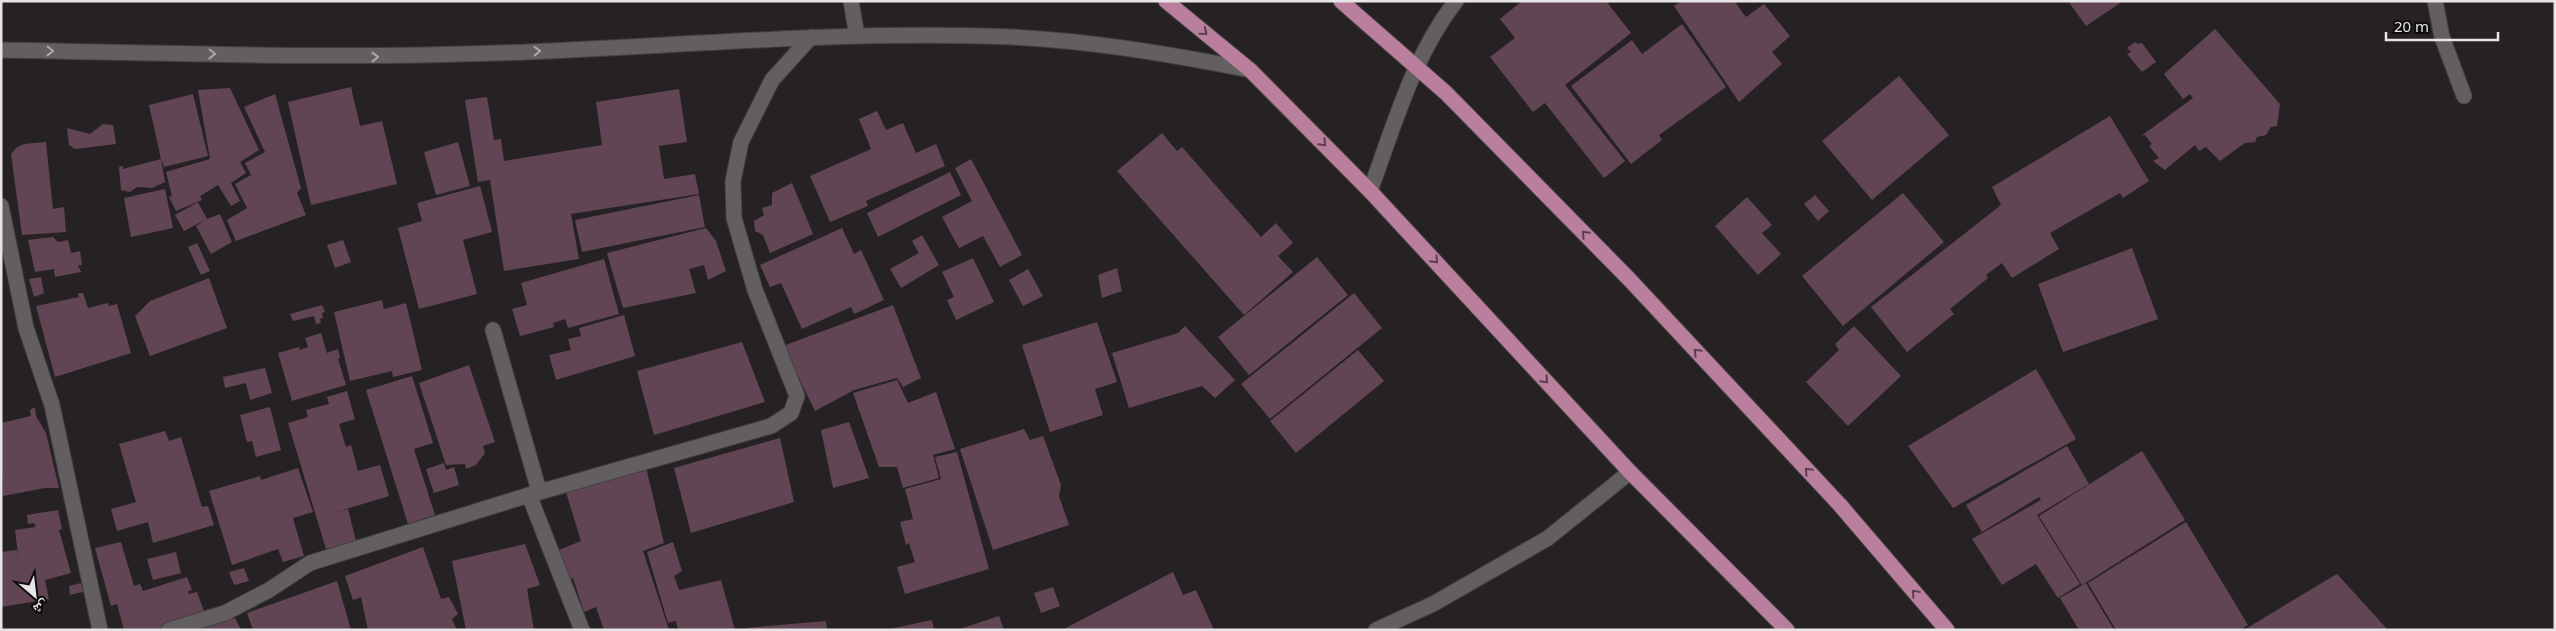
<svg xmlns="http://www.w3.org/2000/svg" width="2556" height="631" font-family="'Noto Sans','Noto Naskh Arabic',sans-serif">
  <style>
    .building { fill: #624554 }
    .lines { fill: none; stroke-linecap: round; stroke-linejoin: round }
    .minor-casing { stroke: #434041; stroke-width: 17 }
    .major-casing { stroke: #434041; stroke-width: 17 }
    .minor { stroke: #635f61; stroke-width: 15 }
    .major { stroke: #b97f9d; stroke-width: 15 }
    .oneway { stroke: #5b404e }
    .oneway2 { stroke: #aca9aa }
  </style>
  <rect width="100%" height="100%" fill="#262224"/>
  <path class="building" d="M 1522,1 L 1606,1 L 1631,33 L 1565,85 L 1625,161 L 1604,178 L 1545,103 L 1533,112 L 1490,57 L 1515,38 L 1500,19 Z
    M 1682,1 L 1734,1 L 1746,17 L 1764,4 L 1790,36 L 1772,52 L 1782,64 L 1739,102 L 1674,6 Z
    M 2068,1 L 2119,1 L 2120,3 L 2086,26 Z
    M 1682,24 L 1726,87 L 1659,135 L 1662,140 L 1631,164 L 1571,86 L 1632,40 L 1642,54 Z
    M 2215,29 L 2280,104 L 2277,126 L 2271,127 L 2266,135 L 2257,137 L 2255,142 L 2245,143 L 2220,161 L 2206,147 L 2199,151 L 2195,145 L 2165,170 L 2153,161 L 2159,158 L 2149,146 L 2152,144 L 2145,135 L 2141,136 L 2193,98 L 2190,94 L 2183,99 L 2164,74 Z
    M 2135,42 L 2138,44 L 2142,43 L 2156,62 L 2142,72 L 2127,54 L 2131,52 L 2127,48 Z
    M 1899,76 L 1949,135 L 1872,200 L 1822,141 Z
    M 351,87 L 360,126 L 382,121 L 397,184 L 311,205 L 288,102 Z
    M 230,88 L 259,150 L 240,162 L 246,173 L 231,183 L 240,201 L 231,206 L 218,185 L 200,196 L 202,200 L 176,211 L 169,197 L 172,196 L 166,172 L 210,159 L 198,90 Z
    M 679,89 L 687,142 L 659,146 L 664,179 L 695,174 L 699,194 L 571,214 L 579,259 L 504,271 L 490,180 L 478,182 L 465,100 L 487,97 L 494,140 L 501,139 L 504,161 L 602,145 L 596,102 Z
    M 193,94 L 208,156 L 164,167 L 161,159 L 165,182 L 152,188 L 137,187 L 130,192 L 121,190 L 119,167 L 123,166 L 123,169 L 161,159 L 149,105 Z
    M 275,94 L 301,188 L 297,193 L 306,215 L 236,241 L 227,220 L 247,208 L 235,184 L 251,175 L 245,163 L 265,152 L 244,107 Z
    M 877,111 L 886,130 L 903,123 L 916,153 L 936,144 L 945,166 L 866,201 L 868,206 L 830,222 L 810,176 L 871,149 L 859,119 Z
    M 2110,116 L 2149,181 L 2123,198 L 2120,193 L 2050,233 L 2059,249 L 2012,278 L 2002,263 L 1986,275 L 1988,278 L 1950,309 L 1954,314 L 1907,352 L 1871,307 L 2001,205 L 1992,187 Z
    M 103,124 L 113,125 L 116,144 L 75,149 L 69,145 L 67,128 L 90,134 Z
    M 1162,133 L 1177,151 L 1182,147 L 1261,237 L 1276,223 L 1293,243 L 1278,256 L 1293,272 L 1244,315 L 1117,171 Z
    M 46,142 L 53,209 L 64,207 L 66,232 L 22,235 L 11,154 L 17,147 L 24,144 Z
    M 458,142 L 470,186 L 436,195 L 424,152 Z
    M 971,159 L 1022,255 L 1000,267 L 983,236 L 959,248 L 942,217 L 972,201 L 955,168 Z
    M 950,172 L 961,195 L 878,237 L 867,213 Z
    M 792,183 L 813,234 L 770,253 L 763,235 L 755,231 L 754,221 L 764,215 L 762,208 L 772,205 L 772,193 Z
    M 480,186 L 492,232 L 463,240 L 477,294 L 419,309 L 398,228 L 422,221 L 417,203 Z
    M 165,189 L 173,228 L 131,237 L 124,198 Z
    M 1903,193 L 1944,242 L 1843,326 L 1802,276 Z
    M 699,195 L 705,227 L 582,252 L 575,220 Z
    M 1815,195 L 1829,211 L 1818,221 L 1804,204 Z
    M 1747,197 L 1772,225 L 1762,233 L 1781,254 L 1758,275 L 1715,226 Z
    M 198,202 L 207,219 L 220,214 L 232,242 L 211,254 L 196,226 L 205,220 L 184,231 L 175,215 Z
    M 706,228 L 716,241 L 726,271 L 708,280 L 704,265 L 689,269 L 696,293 L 623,308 L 607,253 Z
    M 842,228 L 854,254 L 861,250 L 884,300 L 854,314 L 851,307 L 802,329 L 781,283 L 770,287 L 760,265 Z
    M 922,235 L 939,265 L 901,288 L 890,269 L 919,253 L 912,241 Z
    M 53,237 L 58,242 L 68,240 L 71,253 L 80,251 L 82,265 L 78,265 L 81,272 L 55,277 L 54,269 L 35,272 L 28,240 Z
    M 343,240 L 351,262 L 335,268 L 327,245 Z
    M 197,243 L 210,271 L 201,275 L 188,247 Z
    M 2132,248 L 2158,319 L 2063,352 L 2038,284 Z
    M 1317,257 L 1348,295 L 1249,375 L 1218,337 Z
    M 973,258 L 994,302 L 956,320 L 947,300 L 954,297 L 942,272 Z
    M 604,259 L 619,314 L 568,328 L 565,319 L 553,323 L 554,327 L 520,336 L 512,309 L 527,305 L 521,283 Z
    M 1117,268 L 1122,291 L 1102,298 L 1098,275 Z
    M 1028,269 L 1043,296 L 1023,306 L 1009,280 Z
    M 41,277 L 44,293 L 34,297 L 29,279 Z
    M 209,278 L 227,328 L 150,356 L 135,316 L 150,301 Z
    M 78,293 L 83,293 L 88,308 L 108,303 L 109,306 L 117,304 L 131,353 L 55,377 L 36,306 L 79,297 Z
    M 1354,293 L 1382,328 L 1270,419 L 1241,384 Z
    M 382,300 L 384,309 L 406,303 L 422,370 L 393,377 L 392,371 L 350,381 L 334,312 Z
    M 322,305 L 325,312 L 322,313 L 323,318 L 320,319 L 321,323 L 316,324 L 314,316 L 293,321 L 290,314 Z
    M 893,305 L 921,378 L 903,387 L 897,378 L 854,390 L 815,411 L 783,346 Z
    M 624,315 L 635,356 L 556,380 L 549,355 L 571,350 L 568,339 L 581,336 L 579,328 Z
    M 1097,322 L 1117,382 L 1095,389 L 1103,415 L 1050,432 L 1022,345 Z
    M 1185,326 L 1235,380 L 1215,398 L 1202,386 L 1129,408 L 1112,353 L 1178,333 Z
    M 1854,326 L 1901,376 L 1848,426 L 1806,382 L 1839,350 L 1835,344 Z
    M 321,333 L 327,353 L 338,349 L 340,358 L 338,359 L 346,385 L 292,401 L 278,353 L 299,347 L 300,350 L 308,347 L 305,338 Z
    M 742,342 L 765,402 L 654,435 L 637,371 Z
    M 1358,350 L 1384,381 L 1296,453 L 1270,421 Z
    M 469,365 L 495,442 L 483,446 L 485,453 L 476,465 L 466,469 L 465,464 L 446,465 L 419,383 Z
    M 265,368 L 272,393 L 250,400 L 246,383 L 225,388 L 223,377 Z
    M 2036,369 L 2076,439 L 1953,508 L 1908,446 Z
    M 412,376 L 433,443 L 414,449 L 435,515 L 408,524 L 366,390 Z
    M 897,380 L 908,403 L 936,392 L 955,449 L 933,455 L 939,478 L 903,488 L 897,467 L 879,467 L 853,393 Z
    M 347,391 L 355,419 L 339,424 L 346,447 L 351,445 L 358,471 L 380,465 L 389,496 L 333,513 L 348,509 L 356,541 L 326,549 L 288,423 L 308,417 L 306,410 L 329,404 L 327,397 Z
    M 35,407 L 36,416 L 46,433 L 59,488 L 45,488 L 3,496 L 1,423 L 31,416 L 30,410 Z
    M 270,407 L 281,450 L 256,457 L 252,441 L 247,442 L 240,415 Z
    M 849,422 L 869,478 L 833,488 L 821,430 Z
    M 1024,429 L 1030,440 L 1043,436 L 1061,485 L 1059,496 L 1069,525 L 993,550 L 960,449 Z
    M 165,431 L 169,441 L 181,437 L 202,507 L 208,506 L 214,525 L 153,543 L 148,522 L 117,531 L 111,509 L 136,502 L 119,444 Z
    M 780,438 L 794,502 L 691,533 L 674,468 Z
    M 2067,446 L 2089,484 L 2037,515 L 2080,584 L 2058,598 L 2036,564 L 2002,585 L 1972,539 L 2041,500 L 2039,497 L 1982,532 L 1966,505 Z
    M 2142,451 L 2185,520 L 2082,585 L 2039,516 Z
    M 957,452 L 989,569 L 905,594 L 897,567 L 915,562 L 909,543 L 906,545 L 900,522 L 913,519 L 905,489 L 941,479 L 935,457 Z
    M 444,463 L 446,470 L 454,467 L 459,485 L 434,493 L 426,469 Z
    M 646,467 L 664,543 L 643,551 L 669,630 L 604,630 L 596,607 L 584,612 L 573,578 L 568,580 L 559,550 L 581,541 L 565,489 Z
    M 298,468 L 313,512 L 293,518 L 304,556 L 283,562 L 278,549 L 232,565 L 209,491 L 260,476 L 261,480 Z
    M 58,510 L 62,529 L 59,530 L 71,573 L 45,580 L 49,599 L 1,607 L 1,552 L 17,550 L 19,562 L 15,530 L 36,527 L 34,523 L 28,524 L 27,515 Z
    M 2186,522 L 2248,625 L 2240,630 L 2116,630 L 2088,583 Z
    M 121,542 L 134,586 L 140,584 L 143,591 L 187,577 L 192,590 L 188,591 L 189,594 L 197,592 L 205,614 L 155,630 L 124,630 L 117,604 L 111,606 L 95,548 Z
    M 673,542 L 682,571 L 674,576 L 679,590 L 721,580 L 735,630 L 678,630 L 676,621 L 668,623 L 647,552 Z
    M 525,544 L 540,585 L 527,589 L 534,630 L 466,630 L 452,561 Z
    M 423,547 L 441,599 L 449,597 L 458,614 L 452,619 L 457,630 L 368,630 L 361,597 L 353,600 L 345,576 Z
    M 176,552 L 181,573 L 153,580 L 147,559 Z
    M 244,568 L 249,581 L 234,585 L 229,572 Z
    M 1173,572 L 1183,595 L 1196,590 L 1214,630 L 1062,630 Z
    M 2337,574 L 2388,630 L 2244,630 L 2315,587 Z
    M 337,581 L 351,630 L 253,630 L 247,613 Z
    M 81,583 L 83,592 L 70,595 L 69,586 Z
    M 2086,583 L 2114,630 L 2079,630 L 2060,598 Z
    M 1053,587 L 1060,606 L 1041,613 L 1034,593 Z
    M 999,616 L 1004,630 L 960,630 L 960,629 Z
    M 235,618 L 241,630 L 196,630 L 196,629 Z
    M 932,620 L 934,630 L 890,630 L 890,629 Z
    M 826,621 L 827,630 L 746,630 L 746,628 Z"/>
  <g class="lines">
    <g class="minor-casing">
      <path id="minor" d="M 851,1 L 857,36
        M 2435,1 L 2442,37 L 2464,96
        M 1,50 C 167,53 332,59 498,53 C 670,47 841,30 1013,37 C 1093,41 1172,54 1250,70
        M 1370,191 C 1394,126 1413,56 1456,1
        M 1,206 L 26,328 L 52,405 L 100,630
        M 493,330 L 539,491
        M 529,495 L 771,426 L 791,413 L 797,396 L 755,290 L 734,218 L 733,181 L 741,142 L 772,80 L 811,37
        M 169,630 L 225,613 L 269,590 L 310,563 L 529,495 L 582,630
        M 1376,630 L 1433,604 L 1548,538 L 1630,472"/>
    </g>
    <g class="major-casing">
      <path id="major" d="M 1166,1 L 1250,70 L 1370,191 L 1630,472 L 1787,630
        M 1341,1 L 1446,93 L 1629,279 L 1840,505 L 1947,630"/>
    </g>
    <use href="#minor" class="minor"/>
    <use href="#major" class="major"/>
  </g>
  <defs><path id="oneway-chevron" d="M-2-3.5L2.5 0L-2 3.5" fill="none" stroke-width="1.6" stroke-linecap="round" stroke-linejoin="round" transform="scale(1.25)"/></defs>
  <g class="oneway">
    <use href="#oneway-chevron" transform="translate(1204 32) rotate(39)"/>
    <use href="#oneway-chevron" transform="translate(1323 143) rotate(45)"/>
    <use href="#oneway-chevron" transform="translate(1585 234) rotate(-134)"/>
    <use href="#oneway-chevron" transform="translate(1435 260) rotate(47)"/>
    <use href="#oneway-chevron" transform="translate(1697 352) rotate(-133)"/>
    <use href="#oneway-chevron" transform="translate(1545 380) rotate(47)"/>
    <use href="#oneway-chevron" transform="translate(1808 471) rotate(-133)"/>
    <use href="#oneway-chevron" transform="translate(1915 593) rotate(-131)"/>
  </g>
  <g class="oneway2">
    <use href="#oneway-chevron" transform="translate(50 51) rotate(1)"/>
    <use href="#oneway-chevron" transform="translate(537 51) rotate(-3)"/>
    <use href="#oneway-chevron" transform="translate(212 54) rotate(1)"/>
    <use href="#oneway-chevron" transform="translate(375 57)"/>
  </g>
  <rect width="2556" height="631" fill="none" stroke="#e7e5e6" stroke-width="5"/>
  <g transform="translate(35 596) rotate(152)" stroke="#0e0c0d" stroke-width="4" paint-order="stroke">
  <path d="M0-4L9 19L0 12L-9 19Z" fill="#e7e5e6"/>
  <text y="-8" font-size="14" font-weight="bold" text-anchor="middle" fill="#e7e5e6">ش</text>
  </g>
  <path d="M2386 32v8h112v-8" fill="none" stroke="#e7e5e6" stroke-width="2.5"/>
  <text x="2394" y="32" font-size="15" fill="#e7e5e6" stroke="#0e0c0d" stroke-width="4" paint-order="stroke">20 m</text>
</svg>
